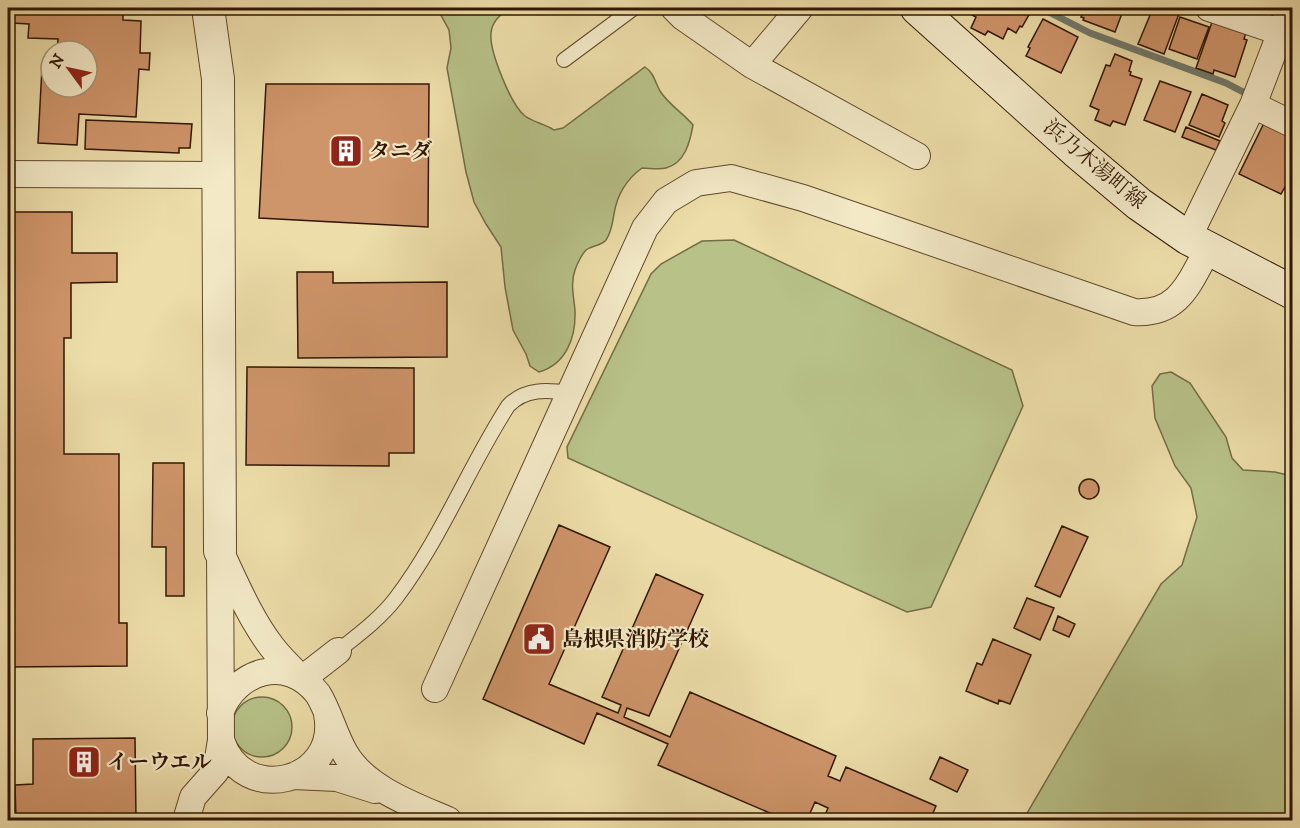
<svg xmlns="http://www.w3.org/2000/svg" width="1300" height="828" font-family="'IM FELL DW Pica','Noto Serif JP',serif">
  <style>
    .green { fill: #b7c188; stroke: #746c44; stroke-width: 1.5 }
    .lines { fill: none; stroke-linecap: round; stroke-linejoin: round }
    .stream { stroke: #71796a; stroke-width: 7 }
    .building { fill: #ce946a; stroke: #311700; stroke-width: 1.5 }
    .service-casing { stroke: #60482a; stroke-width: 16 }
    .minor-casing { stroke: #60482a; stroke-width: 28 }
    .tertiary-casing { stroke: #60482a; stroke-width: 34 }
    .secondary-casing { stroke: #311700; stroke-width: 35 }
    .service { stroke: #f3e9c7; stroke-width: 14 }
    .minor { stroke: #f3e9c7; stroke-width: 26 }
    .tertiary { stroke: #f3e9c7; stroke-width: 32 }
    .secondary { stroke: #f3e9c7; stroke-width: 33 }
    .labels { text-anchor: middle; stroke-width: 4.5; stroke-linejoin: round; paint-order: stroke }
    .poi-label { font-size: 21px; font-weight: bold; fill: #311700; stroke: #f3e9c7; text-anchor: start }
    .street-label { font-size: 21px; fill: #311700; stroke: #f3e9c7 }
  </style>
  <rect width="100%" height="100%" fill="#ecdda9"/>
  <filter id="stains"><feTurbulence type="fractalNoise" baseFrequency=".00333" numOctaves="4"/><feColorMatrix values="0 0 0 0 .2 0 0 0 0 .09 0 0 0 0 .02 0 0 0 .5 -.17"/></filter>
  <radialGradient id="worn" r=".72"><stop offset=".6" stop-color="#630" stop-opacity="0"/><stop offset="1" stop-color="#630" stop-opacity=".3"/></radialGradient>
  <path class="green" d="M 437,8 L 510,8 C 501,14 492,21 491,33 C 489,51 511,105 525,116 C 533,122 545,124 554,130 L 563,128 L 645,67 C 654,73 655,82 660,91 C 668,104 683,113 693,125 C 690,142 685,163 666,168 C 659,170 649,168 642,168 C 627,179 617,195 614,214 C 612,224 612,231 606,240 C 601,246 593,245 586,250 C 582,254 577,264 575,270 C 570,284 574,297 575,311 C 576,338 566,364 539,372 L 530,366 L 526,354 L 513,330 L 505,287 L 501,247 L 486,224 L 474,202 L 466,172 L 447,68 L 451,48 L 449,30 Z
    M 734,240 L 1012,370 L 1023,406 L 931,607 L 907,612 L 568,458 L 567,447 L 651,274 L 661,264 L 702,241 Z
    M 1171,372 L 1190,383 L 1226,437 L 1232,458 L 1243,470 L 1275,472 L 1292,476 L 1292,820 L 1023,820 L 1161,584 L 1182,565 L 1197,517 L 1191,488 L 1175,466 L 1155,418 L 1152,386 L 1160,374 Z
    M232 727a30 30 0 1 1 60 0a30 30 0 1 1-60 0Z"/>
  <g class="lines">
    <path class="stream" d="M 1041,8 L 1090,33 L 1226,83 L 1245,93"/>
  </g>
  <path class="building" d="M 13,8 L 123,8 L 123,20 L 141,21 L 140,53 L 150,53 L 149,70 L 139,69 L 136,117 L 79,114 L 77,145 L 38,143 L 42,67 L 51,68 L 51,87 L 87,87 L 87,51 L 57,51 L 58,39 L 28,38 L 29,24 L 12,23 Z
    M 968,8 L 1029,8 L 1027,11 L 1030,13 L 1022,27 L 1020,26 L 1016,33 L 1008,28 L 1003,39 L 988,31 L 985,35 L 971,28 L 976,17 L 966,12 Z
    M 1088,8 L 1124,8 L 1115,32 L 1083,20 L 1084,18 L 1081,17 L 1084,9 L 1087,10 Z
    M 1153,8 L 1169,8 L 1180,11 L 1164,54 L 1138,44 Z
    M 1180,17 L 1209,27 L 1197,59 L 1169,49 Z
    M 1043,19 L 1078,37 L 1061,73 L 1026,56 L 1030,48 L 1028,47 Z
    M 1212,22 L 1247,29 L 1244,39 L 1247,40 L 1235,77 L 1214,70 L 1213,74 L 1196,68 Z
    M 1115,54 L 1132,61 L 1129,71 L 1131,72 L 1130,75 L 1142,79 L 1125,125 L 1113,121 L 1110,126 L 1095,120 L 1099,110 L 1090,106 L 1106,65 L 1110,66 Z
    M 1160,81 L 1191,92 L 1175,132 L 1144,120 Z
    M 266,84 L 429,84 L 428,227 L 259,218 Z
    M 1202,94 L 1228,105 L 1222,121 L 1225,123 L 1219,137 L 1189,125 Z
    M 86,120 L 192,124 L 190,148 L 179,148 L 179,153 L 85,149 Z
    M 1265,121 L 1292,135 L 1292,191 L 1285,187 L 1281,194 L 1239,174 Z
    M 1186,127 L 1220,141 L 1216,150 L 1182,137 Z
    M 8,212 L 72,212 L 72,253 L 117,253 L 117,282 L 71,283 L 71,338 L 64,338 L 64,454 L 119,454 L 119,623 L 127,623 L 127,666 L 8,667 Z
    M 297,272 L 333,272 L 333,283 L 447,282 L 447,357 L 298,358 Z
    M 247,367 L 414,368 L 414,453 L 389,453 L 389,466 L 246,465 Z
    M 153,463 L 184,463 L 184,596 L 166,596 L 166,547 L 152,547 Z
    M1079 489a10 10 0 1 1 20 0a10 10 0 1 1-20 0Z
    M 559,525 L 610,547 L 549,684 L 618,713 L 621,705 L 602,697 L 656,574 L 703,595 L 649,716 L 627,708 L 624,717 L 670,737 L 690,692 L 836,756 L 828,776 L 840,781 L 846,767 L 936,806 L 930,820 L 823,820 L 828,808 L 815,802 L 807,820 L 786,820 L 658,765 L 668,744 L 597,713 L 584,744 L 483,699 Z
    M 1062,526 L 1088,537 L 1060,597 L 1035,586 Z
    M 1027,598 L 1054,608 L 1040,640 L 1014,628 Z
    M 1058,616 L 1075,624 L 1069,637 L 1053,630 Z
    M 993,639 L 1031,655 L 1010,704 L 999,700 L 998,704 L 966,691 L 977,663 L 982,665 Z
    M 135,738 L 136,820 L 16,820 L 15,785 L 33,784 L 33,739 Z
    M 940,757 L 968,770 L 957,792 L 930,779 Z
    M 226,816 L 295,816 L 295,820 L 226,820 Z"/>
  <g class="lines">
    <g class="service-casing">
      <path id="service" d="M 564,60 L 634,8
        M 338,651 C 358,635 380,619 396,598 C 441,539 468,468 508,406 C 525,388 547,390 570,393"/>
    </g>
    <g class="minor-casing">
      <path id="minor" d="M 674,8 L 683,17 L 752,65 L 917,156
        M 1209,8 L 1280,32
        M 752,65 L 800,8
        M 1253,105 L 1292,124
        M 8,174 L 217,175
        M 1188,238 L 1253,105 L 1290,8
        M 224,559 C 238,589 252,621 272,647 C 281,659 292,669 302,679 L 338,651
        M 435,689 L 645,228 L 666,201 L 696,183 L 731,178 L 803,198 L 1134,312 C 1179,315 1189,283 1208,249
        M 220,713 C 236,670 287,654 318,694 C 329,712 334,734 345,753 C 365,788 413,805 448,820
        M 221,740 C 242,807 340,783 327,714
        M 294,776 L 337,778 L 375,790
        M 186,820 L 193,797 L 216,771 L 221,740 L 220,551"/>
    </g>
    <g class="tertiary-casing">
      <path id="tertiary" d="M 208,8 L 218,79 L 220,551"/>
    </g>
    <g class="secondary-casing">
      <path id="secondary" d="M 917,8 L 1076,151 L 1139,204 L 1188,238 L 1292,292"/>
    </g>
    <use href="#service" class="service"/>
    <use href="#minor" class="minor"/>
    <use href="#tertiary" class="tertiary"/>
    <use href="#secondary" class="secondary"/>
  </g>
  <defs>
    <g id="building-square" transform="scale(1.725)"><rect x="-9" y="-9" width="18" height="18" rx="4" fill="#8f2418" stroke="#f3e9c7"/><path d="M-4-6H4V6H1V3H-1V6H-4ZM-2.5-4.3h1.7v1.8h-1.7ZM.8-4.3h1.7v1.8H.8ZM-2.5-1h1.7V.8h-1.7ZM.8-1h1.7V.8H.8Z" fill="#fff"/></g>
    <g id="civic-square" transform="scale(1.725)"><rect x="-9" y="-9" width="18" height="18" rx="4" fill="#8f2418" stroke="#f3e9c7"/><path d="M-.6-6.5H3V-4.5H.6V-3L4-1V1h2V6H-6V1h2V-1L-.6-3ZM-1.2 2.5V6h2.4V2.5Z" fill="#fff"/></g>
  </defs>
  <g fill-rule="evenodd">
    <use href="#building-square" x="346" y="151"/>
    <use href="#civic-square" x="539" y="639"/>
    <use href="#building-square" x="84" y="762"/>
  </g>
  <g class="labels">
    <g class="poi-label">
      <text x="369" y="158">タニダ</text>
      <text x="562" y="646">島根県消防学校</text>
      <text x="107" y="769">イーウエル</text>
    </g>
    <g class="street-label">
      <text transform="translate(1095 164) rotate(40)" y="7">浜乃木湯町線</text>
    </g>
  </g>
  <rect width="1300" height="828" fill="none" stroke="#ecdda9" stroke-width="30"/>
  <rect x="9" y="9" width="1282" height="810" fill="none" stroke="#311700" stroke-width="3"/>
  <rect x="15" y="15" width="1270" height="798" fill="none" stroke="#311700" stroke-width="1.5"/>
  <g transform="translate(69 69) rotate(303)"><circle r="28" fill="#f3e9c7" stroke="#a59577" stroke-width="1.5"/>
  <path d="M0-4.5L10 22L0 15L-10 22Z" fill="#8f2418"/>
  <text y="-9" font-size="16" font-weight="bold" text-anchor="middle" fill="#311700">N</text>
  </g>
  <rect width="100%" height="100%" filter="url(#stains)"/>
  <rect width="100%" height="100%" fill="url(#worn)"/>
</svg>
